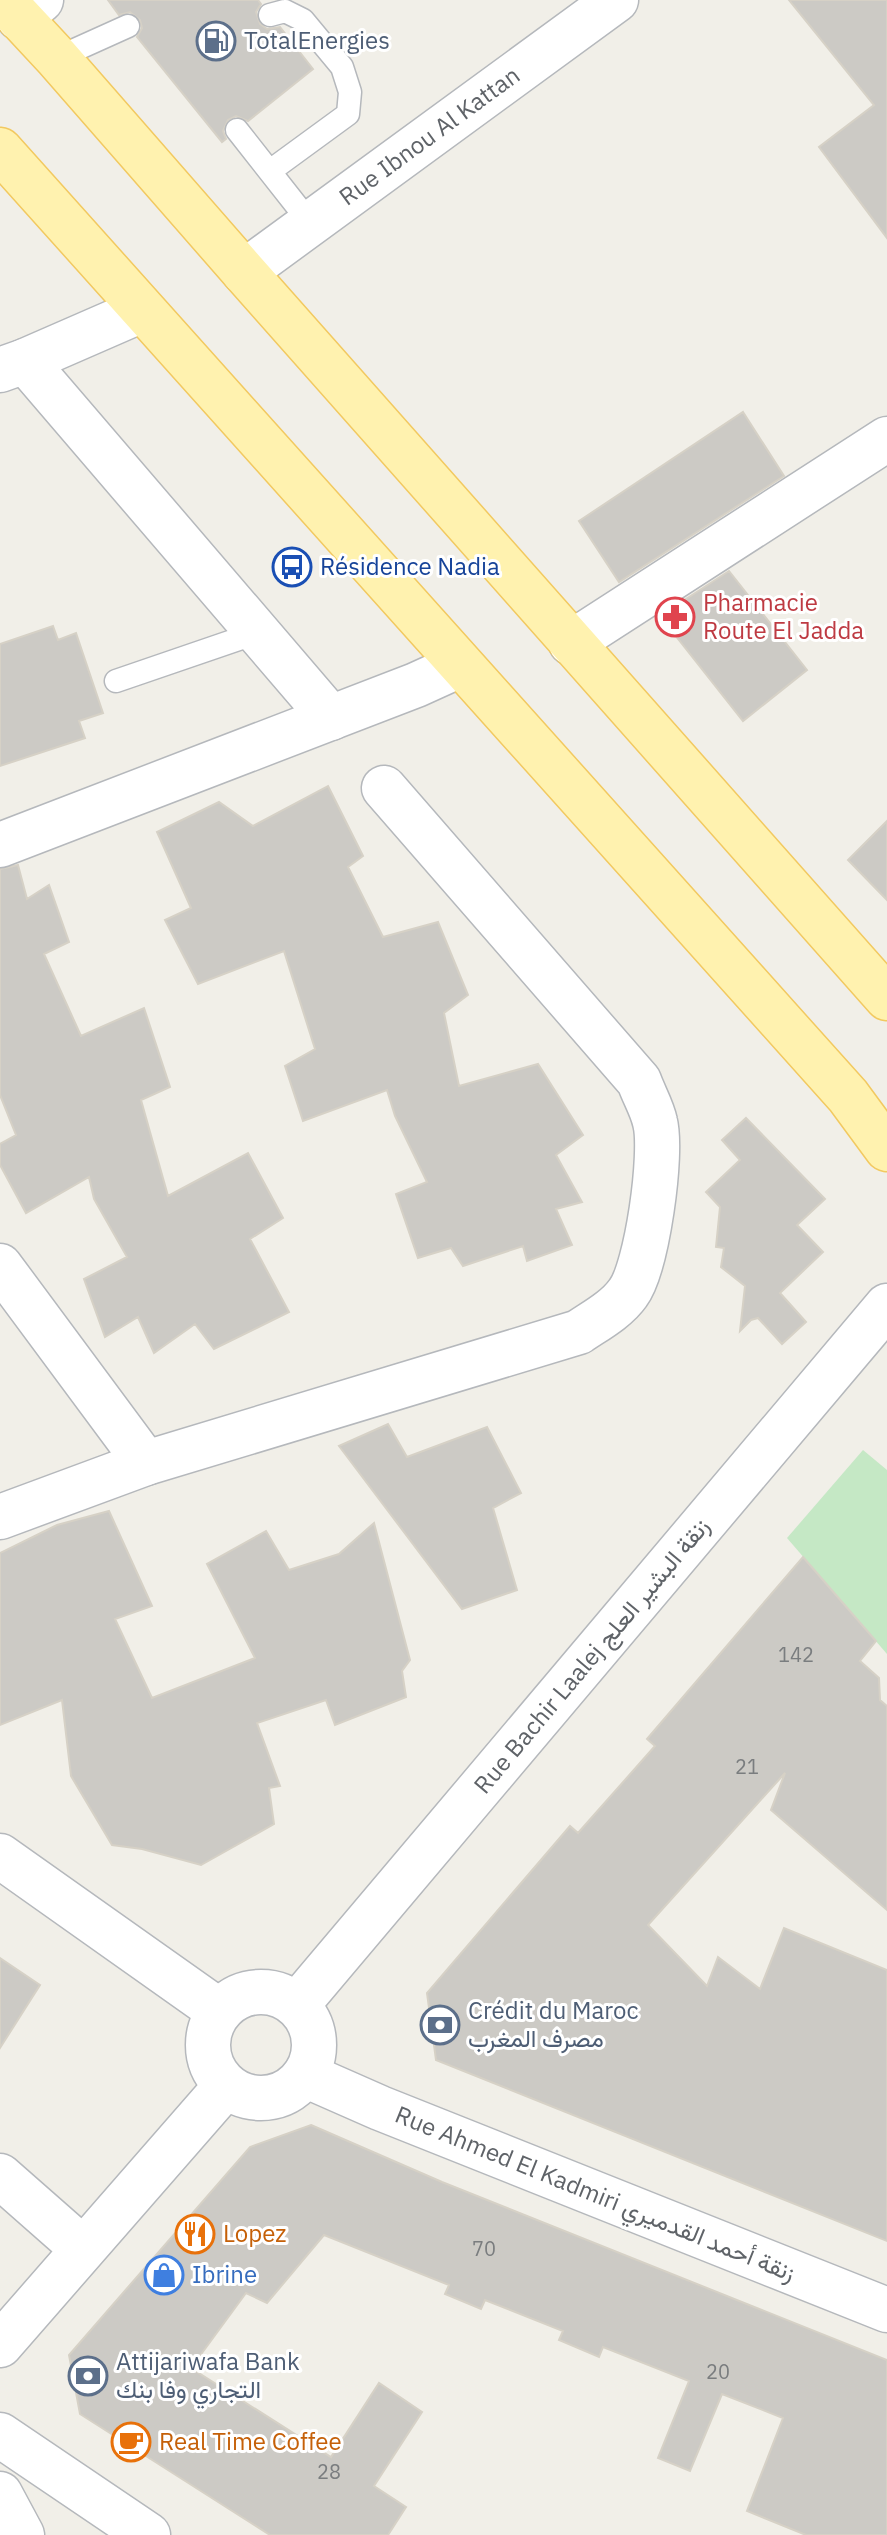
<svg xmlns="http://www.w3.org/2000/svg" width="887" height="2535" font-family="'IBM Plex Sans',Vazirmatn,sans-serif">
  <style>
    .green { fill: #c5e8c5 }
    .building { fill: #cccac5; stroke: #d6d1c6; stroke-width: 2 }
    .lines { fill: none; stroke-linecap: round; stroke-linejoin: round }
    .service-casing { stroke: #b5b8bc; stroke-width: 25 }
    .minor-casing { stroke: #b5b8bc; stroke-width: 47 }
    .tertiary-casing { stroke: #b5b8bc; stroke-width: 47 }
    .primary-casing { stroke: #f2c960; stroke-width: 47 }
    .service { stroke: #fff; stroke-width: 22 }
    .minor { stroke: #fff; stroke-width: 44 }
    .tertiary { stroke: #fff; stroke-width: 44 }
    .primary { stroke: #fff2af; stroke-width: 44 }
    .labels { text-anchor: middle; stroke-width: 6; stroke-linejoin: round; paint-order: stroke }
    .number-label { font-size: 20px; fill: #7a7d7f }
    .service-label { font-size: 24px; fill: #4e5e75; stroke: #fff; text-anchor: start }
    .street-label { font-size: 24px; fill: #5f6368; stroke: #fff }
    .transit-label { font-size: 24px; fill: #164399; stroke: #fff; text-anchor: start }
    .health-label { font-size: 24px; fill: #be3a42; stroke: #fff; text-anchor: start }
    .food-label { font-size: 24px; fill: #c56008; stroke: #fff; text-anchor: start }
    .shop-label { font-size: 24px; fill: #366cbe; stroke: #fff; text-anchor: start }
  </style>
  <rect width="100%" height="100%" fill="#f1efe8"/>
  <path class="green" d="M 863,1450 L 887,1470 L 887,1654 L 787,1538 Z"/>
  <path class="building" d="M 108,0 L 258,0 L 261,4 L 256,12 L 260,24 L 267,29 L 280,27 L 313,69 L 248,121 L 236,116 L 228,120 L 223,131 L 226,139 L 222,142 L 137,37 L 142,28 L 140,20 L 130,12 L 119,15 Z
    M 789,0 L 887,0 L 887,238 L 819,147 L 874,105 Z
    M 743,412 L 784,476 L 619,582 L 579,521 Z
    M 729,571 L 807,670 L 743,721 L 660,616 Z
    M 53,626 L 58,640 L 76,633 L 103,713 L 79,721 L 85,738 L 0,766 L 0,644 Z
    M 328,786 L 363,856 L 348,867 L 383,937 L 438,922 L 468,995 L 444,1013 L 459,1086 L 538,1064 L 583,1135 L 556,1155 L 582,1202 L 556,1209 L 572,1245 L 527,1261 L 523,1246 L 463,1266 L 451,1248 L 418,1258 L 396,1194 L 427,1182 L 395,1116 L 387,1090 L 303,1121 L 285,1066 L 315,1049 L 284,951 L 198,984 L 165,920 L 191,908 L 157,832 L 219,802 L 253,826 Z
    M 887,821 L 887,900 L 848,860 Z
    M 18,865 L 27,899 L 49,885 L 69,942 L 44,954 L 81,1036 L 144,1008 L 170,1087 L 141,1100 L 168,1196 L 248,1153 L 283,1218 L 250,1239 L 289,1312 L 214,1349 L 195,1324 L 154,1353 L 138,1317 L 105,1337 L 84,1279 L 127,1257 L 94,1199 L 89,1177 L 26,1213 L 0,1165 L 0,1144 L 16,1135 L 0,1095 L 0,869 Z
    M 746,1118 L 825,1199 L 797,1225 L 823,1252 L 780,1293 L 806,1322 L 782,1344 L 758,1318 L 751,1320 L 740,1331 L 745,1286 L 721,1267 L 724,1248 L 716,1247 L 720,1207 L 706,1192 L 740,1160 L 722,1140 Z
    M 388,1424 L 407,1457 L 487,1427 L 521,1493 L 493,1508 L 517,1590 L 462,1609 L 339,1446 Z
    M 109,1511 L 152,1606 L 115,1619 L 152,1698 L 255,1658 L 207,1564 L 266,1531 L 289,1570 L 339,1554 L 374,1523 L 410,1660 L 402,1671 L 406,1697 L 335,1725 L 326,1700 L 257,1723 L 280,1786 L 269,1788 L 274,1824 L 201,1865 L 142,1849 L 112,1845 L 71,1776 L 62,1700 L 0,1725 L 0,1553 L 57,1525 Z
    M 803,1557 L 876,1641 L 860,1661 L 879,1678 L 880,1700 L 887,1706 L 887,1910 L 771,1810 L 785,1773 L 648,1925 L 707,1986 L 718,1957 L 760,1989 L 784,1928 L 887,1970 L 887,2241 L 436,2060 L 427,1993 L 570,1826 L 578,1833 L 655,1746 L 647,1739 Z
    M 0,1958 L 40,1985 L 0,2048 Z
    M 311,2125 L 442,2182 L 887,2360 L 887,2535 L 806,2535 L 747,2511 L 783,2418 L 722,2394 L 690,2471 L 658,2458 L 689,2381 L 603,2347 L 599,2357 L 559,2340 L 563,2331 L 485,2300 L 481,2309 L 445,2294 L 449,2285 L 324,2235 L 267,2303 L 246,2293 L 191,2368 L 331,2457 L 379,2383 L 422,2412 L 374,2486 L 406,2507 L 388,2535 L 270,2535 L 80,2414 L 69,2355 L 250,2147 Z"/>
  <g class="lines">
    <g class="service-casing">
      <path id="service" d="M 57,58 L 128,26
        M 237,130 L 311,224
        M 270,171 L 348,114 L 350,92 L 342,67 L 303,20 L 285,11 L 270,15
        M 116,681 L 259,632"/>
    </g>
    <g class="minor-casing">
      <g id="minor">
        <path d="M 19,18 L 41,0"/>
        <path id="s1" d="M 244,272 L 616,0"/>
        <path d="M 25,361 L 331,718"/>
        <path d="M 0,370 L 25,361 L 142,310"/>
        <path d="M 571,643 L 887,439"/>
        <path d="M 0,845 L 416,685 L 460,665"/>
        <path d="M 0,1266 L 146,1463"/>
        <path d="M 0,1517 L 146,1463 L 579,1332 C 595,1321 616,1310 628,1293 C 647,1268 663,1153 655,1122 C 652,1108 644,1095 639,1081 L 384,788"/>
        <path d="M 0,1856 L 219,2011"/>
        <path d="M 305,2075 L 380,2108 L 887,2310"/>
        <path d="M 0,2176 L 83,2249"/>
        <path d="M 0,2435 L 148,2535"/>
        <path d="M 0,2494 L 22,2535"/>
      </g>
    </g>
    <g class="tertiary-casing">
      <path id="tertiary" d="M208 2045a53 53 0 1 1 106 0a53 53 0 1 1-106 0Z
        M 297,2005 L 887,1306
        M 0,2345 L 226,2086"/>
    </g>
    <g class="primary-casing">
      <path id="primary" d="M 3,0 L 57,58 L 244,272 L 887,998
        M 0,150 L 848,1096 L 887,1149"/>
    </g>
    <use href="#service" class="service"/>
    <use href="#minor" class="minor"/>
    <use href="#tertiary" class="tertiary"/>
    <use href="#primary" class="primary"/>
  </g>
  <defs>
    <g id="fuel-ring" transform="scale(2)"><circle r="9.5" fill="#fff" stroke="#5c6f8a" stroke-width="1.5"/><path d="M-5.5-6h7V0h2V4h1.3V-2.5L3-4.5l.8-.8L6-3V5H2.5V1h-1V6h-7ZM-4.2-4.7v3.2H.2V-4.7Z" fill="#5c6f8a"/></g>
    <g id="bus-ring" transform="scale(2)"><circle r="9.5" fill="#fff" stroke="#1a4fb4" stroke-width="1.5"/><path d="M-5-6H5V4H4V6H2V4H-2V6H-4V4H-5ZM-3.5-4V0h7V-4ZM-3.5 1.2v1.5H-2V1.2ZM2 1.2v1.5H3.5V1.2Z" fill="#1a4fb4"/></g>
    <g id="pharmacy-ring" transform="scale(2)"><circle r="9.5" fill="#fff" stroke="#e0444e" stroke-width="1.5"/><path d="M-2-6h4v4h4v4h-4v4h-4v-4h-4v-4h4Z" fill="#e0444e"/></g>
    <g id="bank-ring" transform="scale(2)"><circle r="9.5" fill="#fff" stroke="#5c6f8a" stroke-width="1.5"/><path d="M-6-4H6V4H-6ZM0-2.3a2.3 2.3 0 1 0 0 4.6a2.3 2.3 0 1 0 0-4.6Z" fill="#5c6f8a"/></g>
    <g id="restaurant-ring" transform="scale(2)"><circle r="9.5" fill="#fff" stroke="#e8710a" stroke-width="1.5"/><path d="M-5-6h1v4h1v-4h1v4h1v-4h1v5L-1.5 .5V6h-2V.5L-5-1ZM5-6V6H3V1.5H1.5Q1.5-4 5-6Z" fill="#e8710a"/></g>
    <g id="shop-ring" transform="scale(2)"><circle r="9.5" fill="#fff" stroke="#3f7fe0" stroke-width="1.5"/><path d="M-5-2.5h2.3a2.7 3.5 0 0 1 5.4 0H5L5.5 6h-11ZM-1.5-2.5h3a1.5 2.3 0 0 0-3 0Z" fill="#3f7fe0"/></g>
    <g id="cafe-ring" transform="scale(2)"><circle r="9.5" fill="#fff" stroke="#e8710a" stroke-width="1.5"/><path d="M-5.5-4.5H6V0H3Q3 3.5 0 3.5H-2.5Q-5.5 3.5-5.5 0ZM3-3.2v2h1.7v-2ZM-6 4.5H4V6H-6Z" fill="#e8710a"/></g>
  </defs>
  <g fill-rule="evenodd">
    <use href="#fuel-ring" x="216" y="41"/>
    <use href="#bus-ring" x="292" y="567"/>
    <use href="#pharmacy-ring" x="675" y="617"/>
    <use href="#bank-ring" x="440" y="2025"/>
    <use href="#restaurant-ring" x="195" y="2234"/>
    <use href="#shop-ring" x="164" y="2275"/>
    <use href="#bank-ring" x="88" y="2376"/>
    <use href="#cafe-ring" x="131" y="2442"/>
  </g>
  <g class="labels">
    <g class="number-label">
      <text x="796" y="1662">142</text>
      <text x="747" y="1774">21</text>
      <text x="484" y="2256">70</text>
      <text x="718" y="2379">20</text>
      <text x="329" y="2479">28</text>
    </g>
    <g class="service-label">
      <text x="244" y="49">TotalEnergies</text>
      <text x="468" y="2019">Crédit du Maroc<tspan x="468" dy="28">مصرف المغرب</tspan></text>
      <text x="116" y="2370">Attijariwafa Bank<tspan x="116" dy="28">التجاري وفا بنك</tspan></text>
    </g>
    <g class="street-label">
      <text dy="8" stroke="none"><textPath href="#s1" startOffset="230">Rue Ibnou Al Kattan</textPath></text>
      <text transform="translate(592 1656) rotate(-50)" y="8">Rue Bachir Laalej زنقة البشير العلج</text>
      <text transform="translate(595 2194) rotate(22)" y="8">Rue Ahmed El Kadmiri زنقة أحمد القدميري</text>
    </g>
    <g class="transit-label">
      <text x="320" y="575">Résidence Nadia</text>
    </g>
    <g class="health-label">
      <text x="703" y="611">Pharmacie<tspan x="703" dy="28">Route El Jadda</tspan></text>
    </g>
    <g class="food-label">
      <text x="223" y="2242">Lopez</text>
      <text x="159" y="2450">Real Time Coffee</text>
    </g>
    <g class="shop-label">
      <text x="192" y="2283">Ibrine</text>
    </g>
  </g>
</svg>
